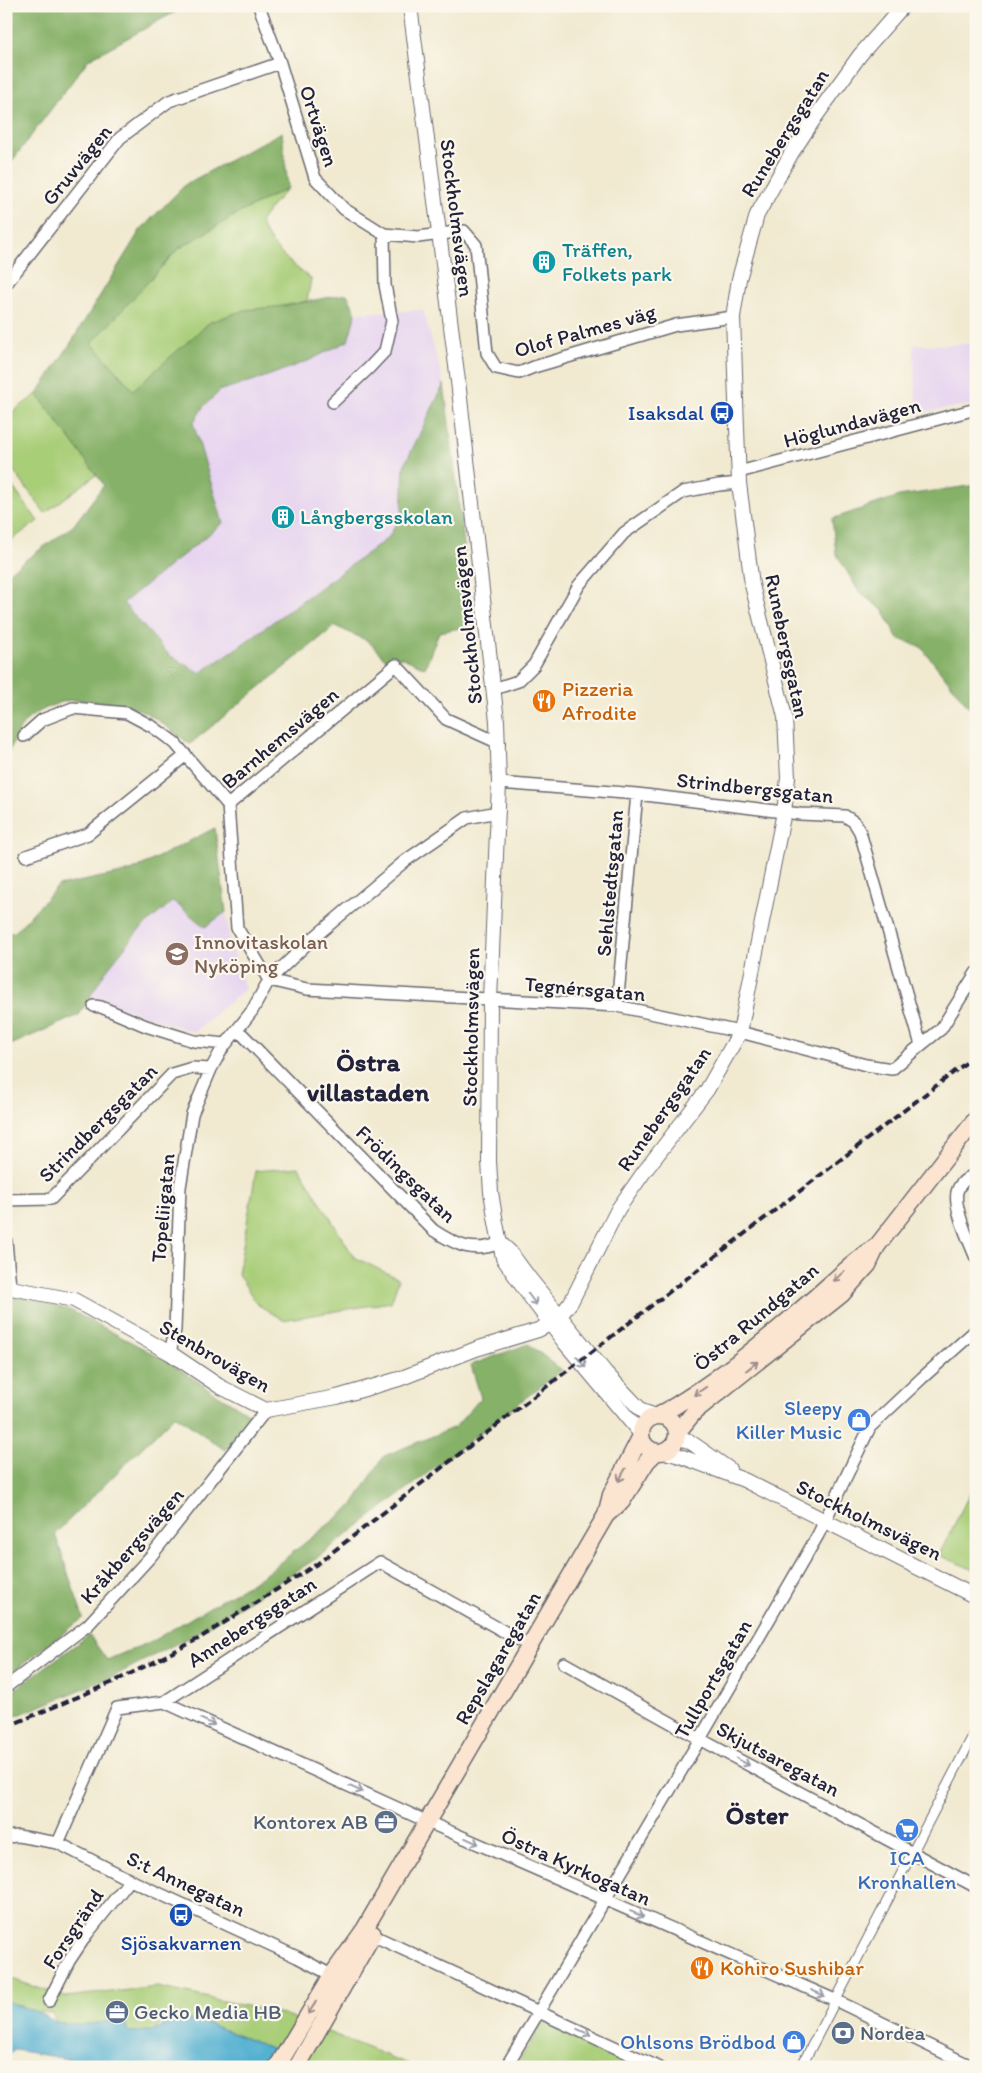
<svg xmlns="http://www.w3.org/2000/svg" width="982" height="2073" font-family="Itim,sans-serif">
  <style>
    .built { fill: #e6d3f0 }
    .green { fill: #a9ce78; stroke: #66785a }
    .forest { fill: #86b168; stroke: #546a52 }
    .water { fill: #53b0d1; stroke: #3a6986 }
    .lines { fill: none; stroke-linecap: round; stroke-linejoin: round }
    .pedestrian-casing { stroke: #6a6870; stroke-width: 11 }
    .minor-casing { stroke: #6a6870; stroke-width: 14 }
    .tertiary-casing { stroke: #6a6870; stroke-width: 16 }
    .secondary-casing { stroke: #6a6870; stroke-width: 19 }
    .pedestrian { stroke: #fff; stroke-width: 9 }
    .minor { stroke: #fff; stroke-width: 11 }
    .tertiary { stroke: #fff; stroke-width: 14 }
    .secondary { stroke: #fce5d0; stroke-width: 16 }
    .rail { stroke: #22223b; stroke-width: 4; stroke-dasharray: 8 4; stroke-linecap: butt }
    .oneway { stroke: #9a8d8d }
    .oneway2 { stroke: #9c9ca7 }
    .labels { text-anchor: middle; stroke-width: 4.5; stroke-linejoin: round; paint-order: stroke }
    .street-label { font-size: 21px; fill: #22223b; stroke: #fbf7ec }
    .culture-label { font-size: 21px; fill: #0d838f; stroke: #fbf7ec; text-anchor: start }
    .transit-label { font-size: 21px; fill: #164399; stroke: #fbf7ec; text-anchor: end }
    .food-label { font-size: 21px; fill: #c56008; stroke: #fbf7ec; text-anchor: start }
    .education-label { font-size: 21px; fill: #785e54; stroke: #fbf7ec; text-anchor: start }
    .shop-label { font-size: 21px; fill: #366cbe; stroke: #fbf7ec; text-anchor: end }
    .service-label { font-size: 21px; fill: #4e5e75; stroke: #fbf7ec; text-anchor: start }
    .district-label { font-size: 26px; font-weight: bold; fill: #22223b; stroke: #fbf7ec }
  </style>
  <rect width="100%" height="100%" fill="#fbf7ec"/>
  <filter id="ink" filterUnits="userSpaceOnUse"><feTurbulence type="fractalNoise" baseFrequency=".02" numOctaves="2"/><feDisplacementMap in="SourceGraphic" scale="10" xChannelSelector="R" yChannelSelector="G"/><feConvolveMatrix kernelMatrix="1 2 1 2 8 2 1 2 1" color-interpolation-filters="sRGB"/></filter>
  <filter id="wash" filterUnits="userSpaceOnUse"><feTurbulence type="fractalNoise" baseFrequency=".0096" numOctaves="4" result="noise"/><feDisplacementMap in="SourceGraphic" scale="20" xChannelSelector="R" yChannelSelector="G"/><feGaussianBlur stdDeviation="1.12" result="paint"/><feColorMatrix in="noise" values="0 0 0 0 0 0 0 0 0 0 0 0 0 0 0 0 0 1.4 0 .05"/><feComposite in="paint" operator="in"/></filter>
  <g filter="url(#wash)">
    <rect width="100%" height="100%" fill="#f1ead1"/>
    <path class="built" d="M 423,310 L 444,384 L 404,466 L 402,513 L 388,538 L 237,648 L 201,673 L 169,655 L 123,603 L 223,523 L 193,423 L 204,406 L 221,390 L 262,378 L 308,361 L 347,341 L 356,313 Z
      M 976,339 L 976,404 L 917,413 L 913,345 L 973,344 Z
      M 174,901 L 205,927 L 226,912 L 229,937 L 245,989 L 194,1032 L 90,997 L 105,972 L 138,932 Z"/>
    <path class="green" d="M 288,188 L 271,207 L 260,222 C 270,247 290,263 311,279 L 307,301 L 210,322 L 133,391 L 91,343 L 178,249 L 235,215 Z
      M 37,394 L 97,474 L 45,513 L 6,461 L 6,417 Z
      M 6,478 L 38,521 L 6,544 Z
      M 299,1167 L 354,1257 L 399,1279 L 391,1302 L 283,1320 L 257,1304 L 238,1274 L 256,1171 Z
      M 976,1481 L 976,1571 L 939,1555 Z
      M 6,1977 L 65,1997 L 158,1987 L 283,2014 L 415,2067 L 323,2067 L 313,2065 L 212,2025 L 167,2017 L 153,2031 L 128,2032 L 125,2020 L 79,2025 L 56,2022 L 52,2013 L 37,2012 L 6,2001 Z
      M 544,2022 L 632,2067 L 515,2067 Z"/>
    <path class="forest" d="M 6,6 L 186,6 L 89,59 L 6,169 Z
      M 282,132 L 288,188 L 235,215 L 178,249 L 92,343 L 133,390 L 210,322 L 244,310 L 283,306 L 347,294 L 356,313 L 348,341 L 308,361 L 262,378 L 221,390 L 204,406 L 193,423 L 223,523 L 123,603 L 169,655 L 200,673 L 237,648 L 388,538 L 402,513 L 404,466 L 444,384 L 464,544 L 471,626 L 439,632 L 425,668 L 401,657 L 388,662 L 368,641 L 335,626 L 190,744 C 174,733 153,714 135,708 C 123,704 77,698 66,701 C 54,704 38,711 28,719 C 14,732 16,743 6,755 L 6,574 L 73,526 L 104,485 L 37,394 L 69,346 L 141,229 L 186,184 Z
      M 976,485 L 976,716 L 921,647 L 897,638 L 884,611 L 859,592 L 836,553 L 832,519 L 899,496 Z
      M 215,828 L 226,912 L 205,927 L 173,901 L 137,932 L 105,972 L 79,1015 L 6,1047 L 6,934 L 15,932 L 58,886 L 131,871 Z
      M 6,1294 L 15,1295 L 70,1310 L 169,1362 L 213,1392 L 250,1414 L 225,1450 L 175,1415 L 55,1534 L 83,1618 L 6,1677 Z
      M 528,1344 L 562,1370 L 314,1560 L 197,1633 L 112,1677 L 6,1720 L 6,1696 L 89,1635 L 107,1660 L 154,1640 L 264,1575 L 352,1506 L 384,1456 L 455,1427 L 481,1398 L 471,1365 Z"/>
    <path class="water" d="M 6,2001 L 37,2012 L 56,2022 L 79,2025 L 125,2020 L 128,2032 L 153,2031 L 173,2018 L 212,2025 L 313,2065 L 323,2067 L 94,2067 L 90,2063 L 15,2050 L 6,2056 Z"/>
  </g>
  <g filter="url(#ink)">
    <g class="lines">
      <g class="pedestrian-casing">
        <path id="pedestrian" d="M 801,2067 L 976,1730"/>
      </g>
      <g class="minor-casing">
        <path id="minor" d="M 259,6 L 280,63 L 315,178 L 344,209 L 384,234 L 418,237 L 464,231 L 476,245 L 487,353 L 496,368 L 519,373 L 534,367 L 676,325 L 733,317
          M 6,284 L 120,138 L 169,101 L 280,63
          M 333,402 L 369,368 L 385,351 L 392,321 L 385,285 L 384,234
          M 739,472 L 976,409
          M 494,689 L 518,681 L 534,665 L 579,585 L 624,533 L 683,492 L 719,485 L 739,483
          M 24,736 L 42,720 L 73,708 L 127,713 L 153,727 L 175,743 L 228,805
          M 499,743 L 446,719 L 396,665 L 228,805 L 237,928 L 269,980 L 307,989 L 617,1006 L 740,1032 L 866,1065 L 892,1069 L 921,1045 L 860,832 L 854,822 L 845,816 L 800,814 L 637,794 L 499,783
          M 26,856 L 88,834 L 186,755
          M 94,1006 L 101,1007 L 146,1026 L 194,1041 L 226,1044
          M 617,1006 L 637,794
          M 238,1030 L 433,1230 C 456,1245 473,1254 500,1243
          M 921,1045 L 941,1029 L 976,973
          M 976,1174 C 969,1177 961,1182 958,1189 C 951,1204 970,1243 976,1258
          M 6,1200 L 51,1199 L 172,1074 L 192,1068 L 211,1069
          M 6,1241 L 10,1287
          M 170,1353 L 175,1330 L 180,1187 L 192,1114 L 211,1069 L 222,1049 L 252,1011 L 269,980 L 311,940 L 405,861 L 467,818 L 497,812
          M 564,1663 L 700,1739 L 976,1887
          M 6,1687 L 88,1625 L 151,1556 L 266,1410
          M 164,1702 L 428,1822 L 835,2000 L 973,2067
          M 6,1837 L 18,1836 L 58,1843 L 130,1880 L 297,1957 L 337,1978
          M 58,1843 L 117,1708 L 164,1702 L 380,1562 L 530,1646
          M 372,1935 L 658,2067
          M 49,2001 L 69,1961 L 87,1934 L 130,1880
          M 506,2067 L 700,1739 L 818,1535 L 870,1427 L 922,1378 L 976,1330"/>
      </g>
      <g class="tertiary-casing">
        <path id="tertiary" d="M 410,6 L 458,381 L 497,721 L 499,783 L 490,1000 L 489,1162 L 491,1192 L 496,1223 L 503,1258 L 525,1290 L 565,1343 L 641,1434
          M 500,1243 L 510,1252 L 530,1279 L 605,1372 L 642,1411 L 656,1416
          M 6,1287 L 74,1300 L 170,1353 L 219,1386 L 266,1410 L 337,1397 L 399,1379 L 476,1349 L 538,1330 L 550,1324 L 560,1316 L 571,1302 L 618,1209 L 644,1172 L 707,1090 L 740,1032 L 784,812 L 788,778 L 785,717 L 752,585 L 739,483 L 733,317 L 739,279 L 757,215 L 791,154 L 816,116 L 860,55 L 903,6
          M 677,1437 L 689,1441 L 729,1469
          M 665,1452 L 680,1456 L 744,1480 L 976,1597"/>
      </g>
      <g class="secondary-casing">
        <path id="secondary" d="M641 1434a18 18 0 1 1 36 0a18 18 0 1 1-36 0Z
          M 658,1416 C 711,1386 758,1347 804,1307 C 829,1286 850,1264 877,1246
          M 677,1433 L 694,1412 L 842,1294 L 868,1265 L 877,1246 L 976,1119
          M 606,1515 L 622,1501 L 647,1461 L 656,1452
          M 277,2067 L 332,1975 L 364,1930 L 606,1515 L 611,1495 L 641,1436
          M 297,2067 L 373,1934"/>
      </g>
      <use href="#pedestrian" class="pedestrian"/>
      <use href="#minor" class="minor"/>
      <use href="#tertiary" class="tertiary"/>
      <use href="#secondary" class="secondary"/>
      <path class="rail" d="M 6,1727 L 111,1683 L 152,1663 L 198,1639 L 317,1564 L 976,1055"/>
    </g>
    <defs><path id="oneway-shaft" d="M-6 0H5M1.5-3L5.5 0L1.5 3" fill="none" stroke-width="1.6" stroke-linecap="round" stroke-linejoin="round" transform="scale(1.25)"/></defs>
    <g class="oneway">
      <use href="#oneway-shaft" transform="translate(839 1276) rotate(137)"/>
      <use href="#oneway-shaft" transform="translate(752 1366) rotate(-38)"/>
      <use href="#oneway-shaft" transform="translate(700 1391) rotate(146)"/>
      <use href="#oneway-shaft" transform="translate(622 1475) rotate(119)"/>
      <use href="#oneway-shaft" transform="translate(312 2008) rotate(122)"/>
    </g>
    <g class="oneway2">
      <use href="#oneway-shaft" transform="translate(532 1299) rotate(53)"/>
      <use href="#oneway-shaft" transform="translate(581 1362) rotate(50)"/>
      <use href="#oneway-shaft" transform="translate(208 1722) rotate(24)"/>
      <use href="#oneway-shaft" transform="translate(743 1762) rotate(28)"/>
      <use href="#oneway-shaft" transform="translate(356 1789) rotate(24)"/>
      <use href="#oneway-shaft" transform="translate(472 1841) rotate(24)"/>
      <use href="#oneway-shaft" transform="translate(637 1914) rotate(23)"/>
      <use href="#oneway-shaft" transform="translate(818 1993) rotate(23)"/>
      <use href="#oneway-shaft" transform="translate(584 2032) rotate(25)"/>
    </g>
  </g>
  <defs>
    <g id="building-disc" transform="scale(1.25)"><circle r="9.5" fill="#0f9aa8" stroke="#fbf7ec"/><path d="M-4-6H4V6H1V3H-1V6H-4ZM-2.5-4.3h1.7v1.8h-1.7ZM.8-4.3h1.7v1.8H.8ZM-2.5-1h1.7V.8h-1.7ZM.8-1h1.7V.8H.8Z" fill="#fff"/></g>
    <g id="bus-disc" transform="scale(1.25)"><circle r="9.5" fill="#1a4fb4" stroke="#fbf7ec"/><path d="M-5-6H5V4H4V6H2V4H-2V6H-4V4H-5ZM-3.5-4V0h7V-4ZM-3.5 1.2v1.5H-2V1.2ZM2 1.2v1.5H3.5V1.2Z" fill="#fff"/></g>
    <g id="restaurant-disc" transform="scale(1.25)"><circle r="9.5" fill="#e8710a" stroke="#fbf7ec"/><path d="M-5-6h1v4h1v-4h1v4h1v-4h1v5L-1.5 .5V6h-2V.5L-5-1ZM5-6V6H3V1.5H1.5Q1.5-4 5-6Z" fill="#fff"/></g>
    <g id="school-disc" transform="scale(1.25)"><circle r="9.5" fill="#8d6e63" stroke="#fbf7ec"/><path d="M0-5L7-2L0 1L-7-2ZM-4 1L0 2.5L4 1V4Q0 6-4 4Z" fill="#fff"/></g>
    <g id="shop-disc" transform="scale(1.25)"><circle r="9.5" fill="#3f7fe0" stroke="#fbf7ec"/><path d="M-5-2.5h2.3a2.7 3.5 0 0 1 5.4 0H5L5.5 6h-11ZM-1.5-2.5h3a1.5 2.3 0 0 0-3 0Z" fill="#fff"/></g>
    <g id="office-disc" transform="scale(1.25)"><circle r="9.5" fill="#5c6f8a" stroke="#fbf7ec"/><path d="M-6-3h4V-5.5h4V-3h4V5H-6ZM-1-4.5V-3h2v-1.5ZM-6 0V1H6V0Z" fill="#fff"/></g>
    <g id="supermarket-disc" transform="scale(1.25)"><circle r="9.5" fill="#3f7fe0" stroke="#fbf7ec"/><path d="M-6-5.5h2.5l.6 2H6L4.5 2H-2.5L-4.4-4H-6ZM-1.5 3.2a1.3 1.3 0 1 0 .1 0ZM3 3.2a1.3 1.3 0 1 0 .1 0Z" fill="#fff"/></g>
    <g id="bank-disc" transform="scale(1.25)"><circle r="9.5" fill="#5c6f8a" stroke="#fbf7ec"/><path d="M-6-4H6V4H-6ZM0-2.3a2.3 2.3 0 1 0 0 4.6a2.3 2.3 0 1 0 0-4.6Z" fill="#fff"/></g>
  </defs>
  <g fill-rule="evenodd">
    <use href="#building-disc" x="544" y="262"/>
    <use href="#bus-disc" x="722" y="413"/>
    <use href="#building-disc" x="283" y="517"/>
    <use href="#restaurant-disc" x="544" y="701"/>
    <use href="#school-disc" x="177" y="954"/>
    <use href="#shop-disc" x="859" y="1420"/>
    <use href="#office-disc" x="386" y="1822"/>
    <use href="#supermarket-disc" x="907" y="1830"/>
    <use href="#bus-disc" x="181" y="1915"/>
    <use href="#restaurant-disc" x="702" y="1968"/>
    <use href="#office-disc" x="117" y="2012"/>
    <use href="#bank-disc" x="843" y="2033"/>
    <use href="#shop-disc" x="794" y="2042"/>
  </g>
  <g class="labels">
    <g class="street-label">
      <text transform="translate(319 126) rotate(72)" y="7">Ortvägen</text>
      <text transform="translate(785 133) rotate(-58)" y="7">Runebergsgatan</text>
      <text transform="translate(77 165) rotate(-51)" y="7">Gruvvägen</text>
      <text transform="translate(457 218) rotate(83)" y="7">Stockholmsvägen</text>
      <text transform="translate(585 331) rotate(-16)" y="7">Olof Palmes väg</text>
      <text transform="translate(852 423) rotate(-15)" y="7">Höglundavägen</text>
      <text transform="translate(467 625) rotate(-96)" y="7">Stockholmsvägen</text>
      <text transform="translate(787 646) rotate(78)" y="7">Runebergsgatan</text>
      <text transform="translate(280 738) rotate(-40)" y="7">Barnhemsvägen</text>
      <text transform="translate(755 788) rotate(6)" y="7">Strindbergsgatan</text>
      <text transform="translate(610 883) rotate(-85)" y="7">Sehlstedtsgatan</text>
      <text transform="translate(585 989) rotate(5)" y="7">Tegnérsgatan</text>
      <text transform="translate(471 1027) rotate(-89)" y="7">Stockholmsvägen</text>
      <text transform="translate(664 1109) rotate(-55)" y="7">Runebergsgatan</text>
      <text transform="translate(98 1123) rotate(-45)" y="7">Strindbergsgatan</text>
      <text transform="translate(406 1174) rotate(44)" y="7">Frödingsgatan</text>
      <text transform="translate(163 1208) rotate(-85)" y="7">Topeliigatan</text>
      <text transform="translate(756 1317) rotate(-40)" y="7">Östra Rundgatan</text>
      <text transform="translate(215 1356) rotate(30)" y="7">Stenbrovägen</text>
      <text transform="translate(869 1520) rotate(26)" y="7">Stockholmsvägen</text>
      <text transform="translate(132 1546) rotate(-49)" y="7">Kråkbergsvägen</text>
      <text transform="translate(252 1622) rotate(-33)" y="7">Annebergsgatan</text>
      <text transform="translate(498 1658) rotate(-60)" y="7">Repslagaregatan</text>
      <text transform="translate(713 1679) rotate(-60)" y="7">Tullportsgatan</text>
      <text transform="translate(778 1759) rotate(28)" y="7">Skjutsaregatan</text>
      <text transform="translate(576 1867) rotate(24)" y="7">Östra Kyrkogatan</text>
      <text transform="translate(186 1884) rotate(25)" y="7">S:t Annegatan</text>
      <text transform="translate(73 1929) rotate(-56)" y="7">Forsgränd</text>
    </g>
    <g class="culture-label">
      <text x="562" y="257">Träffen,<tspan x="562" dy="24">Folkets park</tspan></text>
      <text x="300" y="524">Långbergsskolan</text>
    </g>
    <g class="transit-label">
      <text x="704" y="420">Isaksdal</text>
      <text x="181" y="1950" text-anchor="middle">Sjösakvarnen</text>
    </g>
    <g class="food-label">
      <text x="562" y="696">Pizzeria<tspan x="562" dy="24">Afrodite</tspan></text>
      <text x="720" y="1975">Kohiro Sushibar</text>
    </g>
    <g class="education-label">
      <text x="194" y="949">Innovitaskolan<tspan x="194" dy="24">Nyköping</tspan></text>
    </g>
    <g class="shop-label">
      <text x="842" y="1415">Sleepy<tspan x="842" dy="24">Killer Music</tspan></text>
      <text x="907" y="1865" text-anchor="middle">ICA<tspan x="907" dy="24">Kronhallen</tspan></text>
      <text x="776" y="2049">Ohlsons Brödbod</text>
    </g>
    <g class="service-label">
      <text x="368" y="1829" text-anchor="end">Kontorex AB</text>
      <text x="134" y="2019">Gecko Media HB</text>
      <text x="860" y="2040">Nordea</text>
    </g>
    <g class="district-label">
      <text x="368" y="1071">Östra<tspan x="368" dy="30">villastaden</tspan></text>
      <text x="757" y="1824">Öster</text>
    </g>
  </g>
  <rect width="982" height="2073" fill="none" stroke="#fbf7ec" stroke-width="25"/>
</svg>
